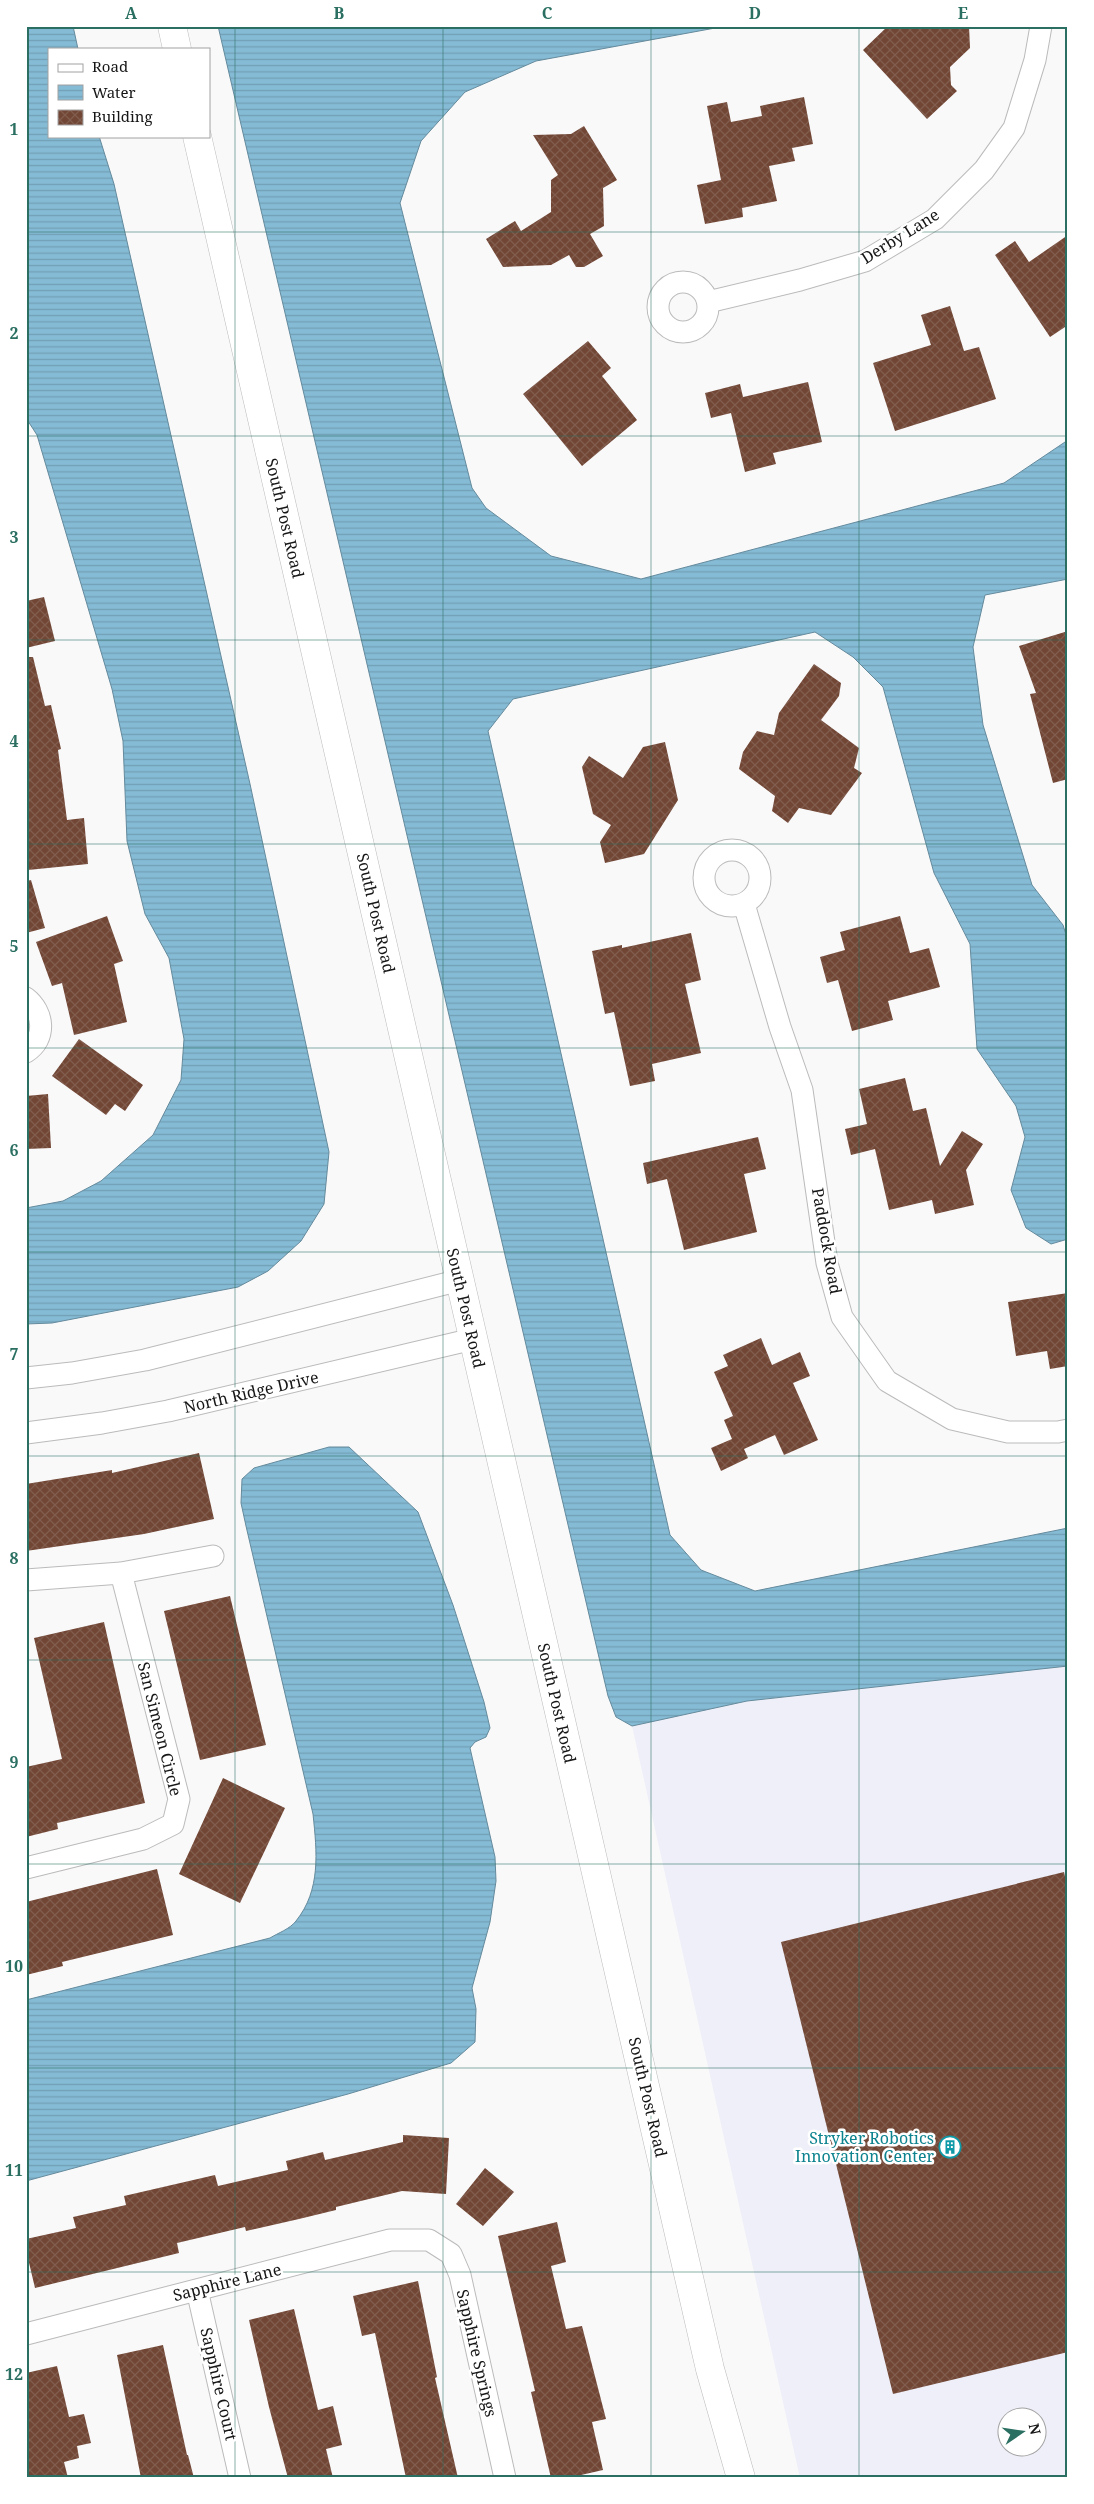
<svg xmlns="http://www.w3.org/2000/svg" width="1094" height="2504" font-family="'Noto Serif',serif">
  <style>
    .built { fill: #eeeff8; fill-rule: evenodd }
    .water { fill: url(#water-rules); stroke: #648a9c }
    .building { fill: url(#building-cross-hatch) }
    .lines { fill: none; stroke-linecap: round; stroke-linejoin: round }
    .minor-casing { stroke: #bbbbbc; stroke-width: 23 }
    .tertiary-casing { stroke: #bbbbbc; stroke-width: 29 }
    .minor { stroke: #fff; stroke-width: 21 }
    .tertiary { stroke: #fff; stroke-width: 28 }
    .grid { fill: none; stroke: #2a6f61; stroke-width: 1; stroke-opacity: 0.55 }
    .labels { text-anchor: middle; stroke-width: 5; stroke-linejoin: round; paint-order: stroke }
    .street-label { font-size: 16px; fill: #161617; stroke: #fff }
    .culture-label { font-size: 16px; fill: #0d838f; stroke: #fff; text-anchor: end }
    .neatline { fill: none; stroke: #2a6f61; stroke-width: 2 }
    .grid-label { font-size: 16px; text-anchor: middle; font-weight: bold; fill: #2a6f61 }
  </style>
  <defs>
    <pattern id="water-rules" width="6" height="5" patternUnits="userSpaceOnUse" patternTransform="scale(1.25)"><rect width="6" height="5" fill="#85bbd5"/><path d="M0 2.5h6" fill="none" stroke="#72a0b6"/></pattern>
    <pattern id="building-cross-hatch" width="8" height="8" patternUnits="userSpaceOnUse" patternTransform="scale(1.25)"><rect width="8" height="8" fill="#724634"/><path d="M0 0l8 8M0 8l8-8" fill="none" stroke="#805d4f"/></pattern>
  </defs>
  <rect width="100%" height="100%" fill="#f9f9fa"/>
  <path class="built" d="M 1068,1666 L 1068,2478 L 800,2478 L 632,1726 L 747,1701 ZM 1006,2416 L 1036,2416 L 1036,2446 L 1006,2446 Z"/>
  <path class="water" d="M 26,26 L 73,26 L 78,49 L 49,49 L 49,136 L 99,136 L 114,184 L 250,784 L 329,1152 L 324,1204 L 301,1241 L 268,1271 L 238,1287 L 52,1323 L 26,1324 L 26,1208 L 63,1201 L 101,1181 L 153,1135 L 181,1080 L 184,1039 L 169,958 L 145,914 L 127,841 L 123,741 L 112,689 L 37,435 L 26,418 Z
    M 218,26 L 726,26 L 536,61 L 465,92 L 421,141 L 400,203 L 472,488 L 486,508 L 551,556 L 641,579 L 1004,483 L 1068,440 L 1068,579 L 985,595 L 973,647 L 983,725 L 1032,885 L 1063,925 L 1068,941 L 1068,1239 L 1051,1244 L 1026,1228 L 1011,1190 L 1025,1137 L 1016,1106 L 977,1049 L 970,944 L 934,873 L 883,687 L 853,657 L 815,632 L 513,699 L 488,731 L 670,1535 L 701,1570 L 755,1591 L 1068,1528 L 1068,1666 L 747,1701 L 632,1726 L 616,1717 L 608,1696 Z
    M 329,1447 L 349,1447 L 418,1512 L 453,1605 L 484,1702 L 490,1728 L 486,1737 L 475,1742 L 470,1748 L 495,1857 L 496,1881 L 490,1922 L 472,1988 L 476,2009 L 475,2042 L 451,2063 L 348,2094 L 26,2181 L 26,2000 L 270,1938 C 278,1933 290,1929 296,1921 C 321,1890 317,1852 313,1814 L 246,1526 L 241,1503 L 242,1479 L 254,1468 Z"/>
  <path class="building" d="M 888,26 L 969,26 L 970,48 L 950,67 L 951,85 L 957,91 L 927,119 L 863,50 Z
    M 804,97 L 813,144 L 792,148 L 795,161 L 769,166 L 777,201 L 742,208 L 743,217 L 705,224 L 697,185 L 721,180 L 707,106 L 727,102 L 731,122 L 762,116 L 760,106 Z
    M 584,126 L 617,180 L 603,188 L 604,226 L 590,234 L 603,256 L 584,267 L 576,267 L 569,255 L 551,265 L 503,267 L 486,239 L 515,221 L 521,231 L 551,212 L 551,180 L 558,175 L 533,135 L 571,134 Z
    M 1068,235 L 1068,325 L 1050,337 L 995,255 L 1015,241 L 1029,262 Z
    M 950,306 L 964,351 L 979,347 L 996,399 L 895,431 L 873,363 L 931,345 L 921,315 Z
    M 588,341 L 611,368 L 602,376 L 637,420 L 582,466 L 523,394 Z
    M 808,382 L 822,442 L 773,453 L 776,464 L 745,472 L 731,413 L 711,418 L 705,393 L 740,384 L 743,397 Z
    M 44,597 L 55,641 L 26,648 L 26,601 Z
    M 1068,631 L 1068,779 L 1053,783 L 1030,694 L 1036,693 L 1019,646 Z
    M 26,657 L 33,657 L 45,706 L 51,705 L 61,749 L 58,750 L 67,820 L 84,818 L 88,864 L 28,870 L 26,854 Z
    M 814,664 L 841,683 L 839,696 L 821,720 L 859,748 L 854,768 L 862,773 L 831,815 L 799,808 L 788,823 L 772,811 L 775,796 L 739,769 L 743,752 L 757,731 L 774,735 L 779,713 Z
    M 665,742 L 678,800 L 644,854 L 605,863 L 600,842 L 611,825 L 593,814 L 582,767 L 589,756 L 623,778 L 643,747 Z
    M 31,880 L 45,928 L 26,933 L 26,881 Z
    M 107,916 L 123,961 L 114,964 L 127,1022 L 74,1035 L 62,983 L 52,986 L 36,942 Z
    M 900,916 L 910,953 L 929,948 L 940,987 L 888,1001 L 893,1020 L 852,1031 L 838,980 L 827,983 L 820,957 L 845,950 L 840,932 Z
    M 691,933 L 701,980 L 685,984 L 701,1053 L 652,1064 L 655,1081 L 630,1086 L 614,1012 L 605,1014 L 592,951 L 622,945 L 622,948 Z
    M 79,1039 L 143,1085 L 125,1111 L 115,1104 L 106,1115 L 52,1076 Z
    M 905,1078 L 913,1111 L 926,1108 L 940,1166 L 962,1131 L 983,1144 L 966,1170 L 974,1205 L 935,1214 L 932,1200 L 889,1210 L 875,1149 L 851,1155 L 845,1129 L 867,1124 L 859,1089 Z
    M 48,1094 L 51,1148 L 26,1149 L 26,1096 Z
    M 758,1137 L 766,1169 L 744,1174 L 757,1232 L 684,1250 L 667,1179 L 647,1184 L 643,1163 Z
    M 1068,1293 L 1068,1366 L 1050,1369 L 1047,1351 L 1016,1356 L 1008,1302 Z
    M 761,1338 L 772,1365 L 800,1352 L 810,1376 L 793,1383 L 818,1440 L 784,1455 L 775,1435 L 744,1449 L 748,1458 L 721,1471 L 711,1448 L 732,1439 L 724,1420 L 733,1416 L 714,1372 L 728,1366 L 723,1355 Z
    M 199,1453 L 214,1519 L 144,1534 L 26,1551 L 26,1484 L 112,1470 L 112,1473 Z
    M 230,1596 L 266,1745 L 200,1760 L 164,1611 Z
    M 104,1622 L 145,1803 L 57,1823 L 58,1829 L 26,1837 L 26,1767 L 62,1759 L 34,1638 Z
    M 223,1778 L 285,1808 L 240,1903 L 179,1874 Z
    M 157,1869 L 173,1935 L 62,1962 L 63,1966 L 26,1975 L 26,1902 Z
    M 1064,1872 L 1068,1889 L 1068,2352 L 893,2394 L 781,1942 Z
    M 403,2135 L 449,2138 L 446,2194 L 402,2191 L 336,2207 L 336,2210 L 299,2219 L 246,2231 L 245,2227 L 177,2243 L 179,2253 L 35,2288 L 26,2250 L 26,2239 L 76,2228 L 73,2217 L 126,2205 L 124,2196 L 215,2175 L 218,2186 L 288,2170 L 286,2161 L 323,2152 L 325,2160 L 403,2142 Z
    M 485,2168 L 514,2192 L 483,2226 L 456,2204 Z
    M 557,2222 L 566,2262 L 551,2266 L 566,2329 L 582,2326 L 606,2419 L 592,2422 L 603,2470 L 568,2478 L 551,2478 L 531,2392 L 535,2391 L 498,2236 Z
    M 418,2281 L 437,2377 L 435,2378 L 458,2478 L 406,2478 L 375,2333 L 362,2336 L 353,2296 Z
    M 294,2309 L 318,2410 L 333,2406 L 342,2445 L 326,2449 L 333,2478 L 288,2478 L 269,2407 L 249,2320 Z
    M 163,2345 L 187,2455 L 188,2455 L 194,2478 L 141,2478 L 117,2355 Z
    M 57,2366 L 69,2417 L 84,2414 L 91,2443 L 77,2446 L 79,2458 L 64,2462 L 68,2478 L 26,2478 L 26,2373 Z"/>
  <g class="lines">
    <g class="minor-casing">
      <path id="minor" d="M658 307a25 25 0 1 1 50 0a25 25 0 1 1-50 0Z
        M 708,302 L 800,280 L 865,261 L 935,219 L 984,170 L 1014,128 L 1035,60 L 1041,26
        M704 878a28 28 0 1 1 56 0a28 28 0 1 1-56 0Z
        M 744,904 L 780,1027 L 802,1090 L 827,1263 L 842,1317 L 887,1381 L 952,1419 L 1008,1432 L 1058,1432 L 1068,1430
        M 26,998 C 44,1012 47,1039 26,1052
        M 26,1378 L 72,1373 L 145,1360 L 460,1280
        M 26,1433 L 102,1423 L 168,1411 L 473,1339
        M 26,1580 L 121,1573 L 213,1556
        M 26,1868 L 143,1839 L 173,1824 L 179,1799 L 121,1573
        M 197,2290 L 240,2478
        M 26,2334 L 390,2240 L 429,2240 L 451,2254 L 460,2275 L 505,2478"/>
    </g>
    <g class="tertiary-casing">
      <path id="tertiary" d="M 172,26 L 177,49
        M 197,136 L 710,2369 L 741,2478"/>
    </g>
    <use href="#minor" class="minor"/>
    <use href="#tertiary" class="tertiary"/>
  </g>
  <path class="grid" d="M 235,26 L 235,2478M 443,26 L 443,2478M 651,26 L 651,2478M 859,26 L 859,2478M 26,232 L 1068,232M 26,436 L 1068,436M 26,640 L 1068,640M 26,844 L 1068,844M 26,1048 L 1068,1048M 26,1252 L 1068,1252M 26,1456 L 1068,1456M 26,1660 L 1068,1660M 26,1864 L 1068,1864M 26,2068 L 1068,2068M 26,2272 L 1068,2272"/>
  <defs>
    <g id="building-ring" transform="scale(1.125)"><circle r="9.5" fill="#fff" stroke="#0f9aa8" stroke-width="1.5"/><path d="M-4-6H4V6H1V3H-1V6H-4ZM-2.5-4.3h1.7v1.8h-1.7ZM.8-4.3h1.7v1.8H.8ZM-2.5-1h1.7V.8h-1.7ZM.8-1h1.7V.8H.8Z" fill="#0f9aa8"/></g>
  </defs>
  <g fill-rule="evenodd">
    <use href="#building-ring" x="950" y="2147"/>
  </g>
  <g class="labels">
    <g class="street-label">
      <text transform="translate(900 236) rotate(-32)" y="6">Derby Lane</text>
      <text transform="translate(285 518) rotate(77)" y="6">South Post Road</text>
      <text transform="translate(376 913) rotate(77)" y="6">South Post Road</text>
      <text transform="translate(827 1241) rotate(80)" y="6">Paddock Road</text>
      <text transform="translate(466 1308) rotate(77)" y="6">South Post Road</text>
      <text transform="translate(251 1392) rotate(-13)" y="6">North Ridge Drive</text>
      <text transform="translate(557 1703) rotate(77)" y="6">South Post Road</text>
      <text transform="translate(160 1729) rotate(76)" y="6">San Simeon Circle</text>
      <text transform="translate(648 2097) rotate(77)" y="6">South Post Road</text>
      <text transform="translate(227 2282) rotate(-14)" y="6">Sapphire Lane</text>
      <text transform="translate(477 2353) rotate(77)" y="6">Sapphire Springs</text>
      <text transform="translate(219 2384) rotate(77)" y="6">Sapphire Court</text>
    </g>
    <g class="culture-label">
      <text x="934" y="2144">Stryker Robotics<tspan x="934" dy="18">Innovation Center</tspan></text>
    </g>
  </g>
  <rect width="1094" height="2504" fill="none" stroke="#ffffff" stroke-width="55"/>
  <rect x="48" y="48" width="162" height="90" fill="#ffffff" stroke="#a2a2a2"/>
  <rect x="58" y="64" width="25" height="8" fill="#ffffff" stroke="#a2a2a2"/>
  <text x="92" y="72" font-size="15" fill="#161617">Road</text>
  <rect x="58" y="85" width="25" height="15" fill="url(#water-rules)" stroke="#a2a2a2"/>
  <text x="92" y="98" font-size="15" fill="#161617">Water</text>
  <rect x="58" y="110" width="25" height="15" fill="url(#building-cross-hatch)" stroke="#a2a2a2"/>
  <text x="92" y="122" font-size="15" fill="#161617">Building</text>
  <g transform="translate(1022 2432) rotate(77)"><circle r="24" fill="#ffffff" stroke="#a2a2a2"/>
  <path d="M0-4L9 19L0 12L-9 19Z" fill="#2a6f61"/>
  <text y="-8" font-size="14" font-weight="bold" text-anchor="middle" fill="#161617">N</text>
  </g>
  <rect x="28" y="28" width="1038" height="2448" class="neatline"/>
  <g class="grid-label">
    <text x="131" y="19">A</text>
    <text x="339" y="19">B</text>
    <text x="547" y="19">C</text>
    <text x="755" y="19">D</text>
    <text x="963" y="19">E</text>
    <text x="14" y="135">1</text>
    <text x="14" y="339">2</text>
    <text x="14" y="543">3</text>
    <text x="14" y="747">4</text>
    <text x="14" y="952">5</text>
    <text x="14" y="1156">6</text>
    <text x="14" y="1360">7</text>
    <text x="14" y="1564">8</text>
    <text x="14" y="1768">9</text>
    <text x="14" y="1972">10</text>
    <text x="14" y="2176">11</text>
    <text x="14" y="2380">12</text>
  </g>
</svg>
